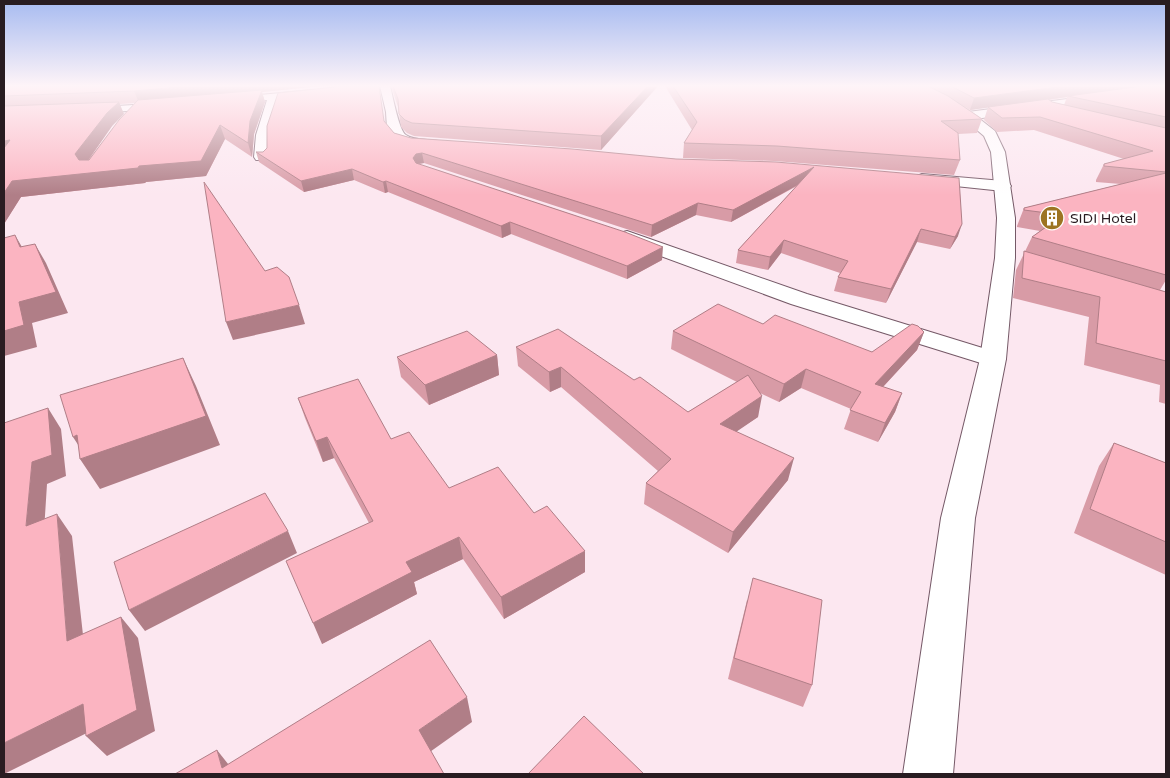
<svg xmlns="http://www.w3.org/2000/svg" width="1170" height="778" font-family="'Varela Round',sans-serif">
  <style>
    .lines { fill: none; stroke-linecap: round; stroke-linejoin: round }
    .street-casing { stroke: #755967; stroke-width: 2 }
    .secondary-casing { stroke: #755967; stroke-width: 2 }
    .street { fill: #fff; fill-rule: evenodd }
    .secondary { fill: #fff; fill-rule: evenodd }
    .wall { fill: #d89ba6; fill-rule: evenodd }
    .shaded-wall { fill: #b07e87 }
    .building { fill: #fbb4c1; stroke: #b07e87 }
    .labels { text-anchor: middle; stroke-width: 5; stroke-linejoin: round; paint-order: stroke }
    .far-poi-label { font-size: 14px; fill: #281c21; stroke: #fff; text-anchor: start }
  </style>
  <rect width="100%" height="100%" fill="#fce7f0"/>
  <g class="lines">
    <g class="street-casing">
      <path id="street" d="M 380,86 L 390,86 C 393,97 399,131 406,135 C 415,141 428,139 438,141 L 440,144 L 438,147 L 413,146 L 396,141 L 387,129 L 386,112 Z
        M 1166,86 L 1166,92 L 968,120 L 962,116 L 968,112 Z
        M 313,90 L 317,91 L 318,93 L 317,95 L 279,99 L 268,135 L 268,157 L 266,160 L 256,160 L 254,157 L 256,135 L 267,100 L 226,104 L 220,101 L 226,98 Z
        M 166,103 L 170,104 L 172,106 L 170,108 L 84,114 L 78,111 L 84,108 Z
        M 922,174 L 1003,181 L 1009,183 L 1011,186 L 1009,189 L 1003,191 L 917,182 L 914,179 L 917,176 Z
        M 627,231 L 807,294 L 1002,354 L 1006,359 L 1002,364 L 993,367 L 984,364 L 791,304 L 620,241 L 618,237 L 620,233 Z"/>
    </g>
    <g class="secondary-casing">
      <path id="secondary" d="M 905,86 L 919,86 L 953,102 L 972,113 L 995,131 L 1005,152 L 1015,218 L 1015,258 L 1006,359 L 975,518 L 953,774 L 903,774 L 941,518 L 980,359 L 995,258 L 997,218 L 991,152 L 984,136 L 964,119 L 945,106 Z"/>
    </g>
    <use href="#street" class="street"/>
    <use href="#secondary" class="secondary"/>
  </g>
  <path class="wall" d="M 4,86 L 320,86 L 262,92 L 265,102 L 254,134 L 252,157 L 225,139 L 206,176 L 146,182 L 145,183 L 21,197 L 4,224 ZM 135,103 L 90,158 L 112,126 L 120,104 Z
    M 391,86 L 658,86 L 601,150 L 414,136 L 407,133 L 401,127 L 398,107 Z
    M 665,86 L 1166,86 L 1166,280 L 1160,290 L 1166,292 L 1166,404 L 1159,402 L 1160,385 L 1084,365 L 1089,317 L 1013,298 L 1016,270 L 1032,237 L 1040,231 L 1017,227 L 1017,226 L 1024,208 L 1121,184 L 1096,182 L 1096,180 L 1104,164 L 1124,159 L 1034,130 L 997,132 L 984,120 L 988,107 L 970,110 L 964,106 L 982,119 L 977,133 L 958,134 L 960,160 L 954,175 L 774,161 L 683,158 L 684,143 L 692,130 ZM 1067,97 L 1064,105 L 1052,102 L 1049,100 Z
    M 384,121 L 394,133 L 411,138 L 676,159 L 776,162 L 958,236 L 950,249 L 917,242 L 886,303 L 834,291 L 838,277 L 840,273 L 781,253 L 768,270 L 736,263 L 738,250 L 797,186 L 731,222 L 696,215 L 651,237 L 424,163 L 418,164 L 662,260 L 627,279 L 511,234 L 502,238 L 388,192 L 385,193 L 354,180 L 304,192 L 259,162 L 256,152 L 263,152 Z
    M 763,324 L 872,352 L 924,332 L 917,350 L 883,387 L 902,393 L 895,412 L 878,442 L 844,429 L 851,409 L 801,388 L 779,402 L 760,393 L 758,417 L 736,431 L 788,480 L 728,553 L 644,504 L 646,483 L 658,471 L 561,387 L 550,392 L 518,366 L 516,347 L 634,380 L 688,412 L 737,382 L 671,349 L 673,331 Z
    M 497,355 L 499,375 L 429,405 L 401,377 L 397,357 Z
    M 298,398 L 391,439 L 449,488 L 534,513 L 585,572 L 504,619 L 463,559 L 414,582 L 417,594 L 322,644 L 369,523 L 334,458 L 323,462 L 305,418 Z
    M 1114,443 L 1166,463 L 1166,575 L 1074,533 L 1099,466 Z
    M 747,600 L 812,685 L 803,707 L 728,679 Z"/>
  <path class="shaded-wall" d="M 190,86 L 320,86 L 262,92 L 265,102 L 254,134 L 252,157 L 248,143 L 250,121 L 139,103 L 134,91 Z
    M 648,86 L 658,86 L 601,150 L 601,136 Z
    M 1065,86 L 1149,86 L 1068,96 L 1067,97 L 970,110 L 974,98 Z
    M 119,102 L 124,114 L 112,126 L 82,169 L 75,154 L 107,113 Z
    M 220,125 L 225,139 L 206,176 L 146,182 L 145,183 L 21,197 L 4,224 L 4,193 L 12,181 L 139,166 Z
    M 10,140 L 4,157 L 4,141 Z
    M 422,153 L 424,163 L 418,164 L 414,168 L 413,158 L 416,154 Z
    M 814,167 L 812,177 L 731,222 L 733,210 Z
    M 352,169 L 354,180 L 304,192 L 301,181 Z
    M 386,181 L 388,192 L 385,193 L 383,182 Z
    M 698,203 L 696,215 L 651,237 L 652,225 Z
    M 510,222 L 511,234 L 502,238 L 501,226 Z
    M 962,224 L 958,236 L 950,249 L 955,237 Z
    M 921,229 L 917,242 L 886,303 L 891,289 Z
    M 15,235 L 26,254 L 20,247 Z
    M 784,240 L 781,253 L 768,270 L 770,257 Z
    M 35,244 L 46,263 L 68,313 L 32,323 L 37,347 L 4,356 L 4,331 L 19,302 Z
    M 663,247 L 662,260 L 627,279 L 627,266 Z
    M 299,305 L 305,324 L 233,340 L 226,322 Z
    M 924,332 L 917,350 L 868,403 L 875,384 Z
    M 497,355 L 499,375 L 429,405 L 425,385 Z
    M 183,358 L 196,386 L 220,445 L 100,489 L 80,459 L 86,457 L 73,437 Z
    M 561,367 L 561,387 L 550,392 L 549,372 Z
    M 806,369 L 801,388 L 779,402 L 784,384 Z
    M 902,393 L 895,412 L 878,442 L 885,423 Z
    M 762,396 L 758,417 L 717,445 L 720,424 Z
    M 48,408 L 61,429 L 66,476 L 47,484 L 43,547 L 26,526 L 32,462 Z
    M 327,437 L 334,458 L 323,462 L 316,441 Z
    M 794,458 L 788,480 L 728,553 L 733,532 Z
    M 57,514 L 72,536 L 86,662 L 67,641 Z
    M 288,531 L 297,553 L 145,631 L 129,610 Z
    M 459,537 L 463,559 L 414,582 L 417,594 L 322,644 L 313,623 L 406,562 Z
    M 585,551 L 585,572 L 504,619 L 501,597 Z
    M 121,617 L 138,638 L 155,731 L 107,756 L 86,736 Z
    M 467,697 L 472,722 L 427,754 L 419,730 Z
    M 83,704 L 103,725 L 4,774 L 4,743 Z
    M 217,750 L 236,774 L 222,768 Z"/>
  <path class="building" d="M 4,86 L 190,86 L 134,91 L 4,96 Z
    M 344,86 L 379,86 L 384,121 L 394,133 L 411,138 L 572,149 L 676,159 L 776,162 L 959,178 L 962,224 L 955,237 L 921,229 L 891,289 L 838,277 L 848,261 L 784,240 L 770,257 L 738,250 L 814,167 L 733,210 L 698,203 L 652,225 L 422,153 L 416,154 L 413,158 L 416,163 L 625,232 L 663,247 L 627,266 L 510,222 L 501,226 L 386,181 L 383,182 L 352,169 L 301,181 L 256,152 L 263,152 L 267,148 L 267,126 L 278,93 Z
    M 393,86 L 648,86 L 601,136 L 412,123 L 405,120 L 399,114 L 398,99 Z
    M 673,86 L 928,86 L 948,96 L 982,119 L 941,121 L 958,133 L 960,160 L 777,146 L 684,143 L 697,122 Z
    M 951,86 L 1065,86 L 974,98 Z
    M 1142,86 L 1166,86 L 1166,117 L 1068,96 Z
    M 262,90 L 250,121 L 248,143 L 220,125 L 201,161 L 139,166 L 138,168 L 12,181 L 4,193 L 4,148 L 10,140 L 4,141 L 4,106 L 119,102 L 107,113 L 75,154 L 79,160 L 89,160 L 119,120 L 138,100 Z
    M 1048,99 L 1052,102 L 1166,128 L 1166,172 L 1104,166 L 1104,164 L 1153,151 L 1040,117 L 1002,118 L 988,107 Z
    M 1166,173 L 1166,275 L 1032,237 L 1063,215 L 1024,210 L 1024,208 Z
    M 204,182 L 265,271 L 277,267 L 289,277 L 299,305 L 226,322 Z
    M 15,235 L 20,247 L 35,244 L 56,292 L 19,302 L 24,325 L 4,331 L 4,238 Z
    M 1024,251 L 1166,292 L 1166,361 L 1096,343 L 1100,297 L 1022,278 Z
    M 718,304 L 763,324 L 775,315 L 872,352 L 912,324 L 918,326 L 924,332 L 875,384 L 902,393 L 885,423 L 850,410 L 861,392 L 806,369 L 784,384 L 673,331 Z
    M 558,329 L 634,380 L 640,377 L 688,412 L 748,375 L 762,396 L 720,424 L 794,458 L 733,532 L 646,483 L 671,459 L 561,367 L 549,372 L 516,347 Z
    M 467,331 L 497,355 L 425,385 L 397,357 Z
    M 183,358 L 206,416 L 80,459 L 77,435 L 73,437 L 60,395 Z
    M 358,379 L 391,439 L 409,432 L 449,488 L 498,467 L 534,513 L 547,506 L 585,551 L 501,597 L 459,537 L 406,562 L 412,572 L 313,623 L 286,561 L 373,521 L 327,437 L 316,441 L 298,398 Z
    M 48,408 L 52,455 L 32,462 L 26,526 L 57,514 L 67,641 L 121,617 L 137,710 L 86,736 L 83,704 L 4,743 L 4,423 Z
    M 1114,443 L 1166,463 L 1166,542 L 1090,509 Z
    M 265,493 L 288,531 L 129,610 L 114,562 Z
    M 753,578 L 822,600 L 812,685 L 734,658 Z
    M 430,640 L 467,697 L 419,730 L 444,774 L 175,774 L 217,750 L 222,768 Z
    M 584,716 L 644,774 L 528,774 Z"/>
  <linearGradient id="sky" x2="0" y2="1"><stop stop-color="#a7bbf1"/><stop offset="0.44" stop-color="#fef4f8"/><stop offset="1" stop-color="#fef4f8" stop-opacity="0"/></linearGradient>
  <rect width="1170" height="195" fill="url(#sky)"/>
  <defs>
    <g id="building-disc" transform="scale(1.25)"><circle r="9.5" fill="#9d7422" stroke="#fff"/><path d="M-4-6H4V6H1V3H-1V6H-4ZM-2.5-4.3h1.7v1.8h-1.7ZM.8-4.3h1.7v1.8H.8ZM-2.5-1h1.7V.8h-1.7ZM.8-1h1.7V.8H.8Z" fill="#fff"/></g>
  </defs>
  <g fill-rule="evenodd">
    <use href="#building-disc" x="1052" y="218"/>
  </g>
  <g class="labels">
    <g class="far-poi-label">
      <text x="1070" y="223">SIDI Hotel</text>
    </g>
  </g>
  <rect width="1170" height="778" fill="none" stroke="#281c21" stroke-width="10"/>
</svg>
